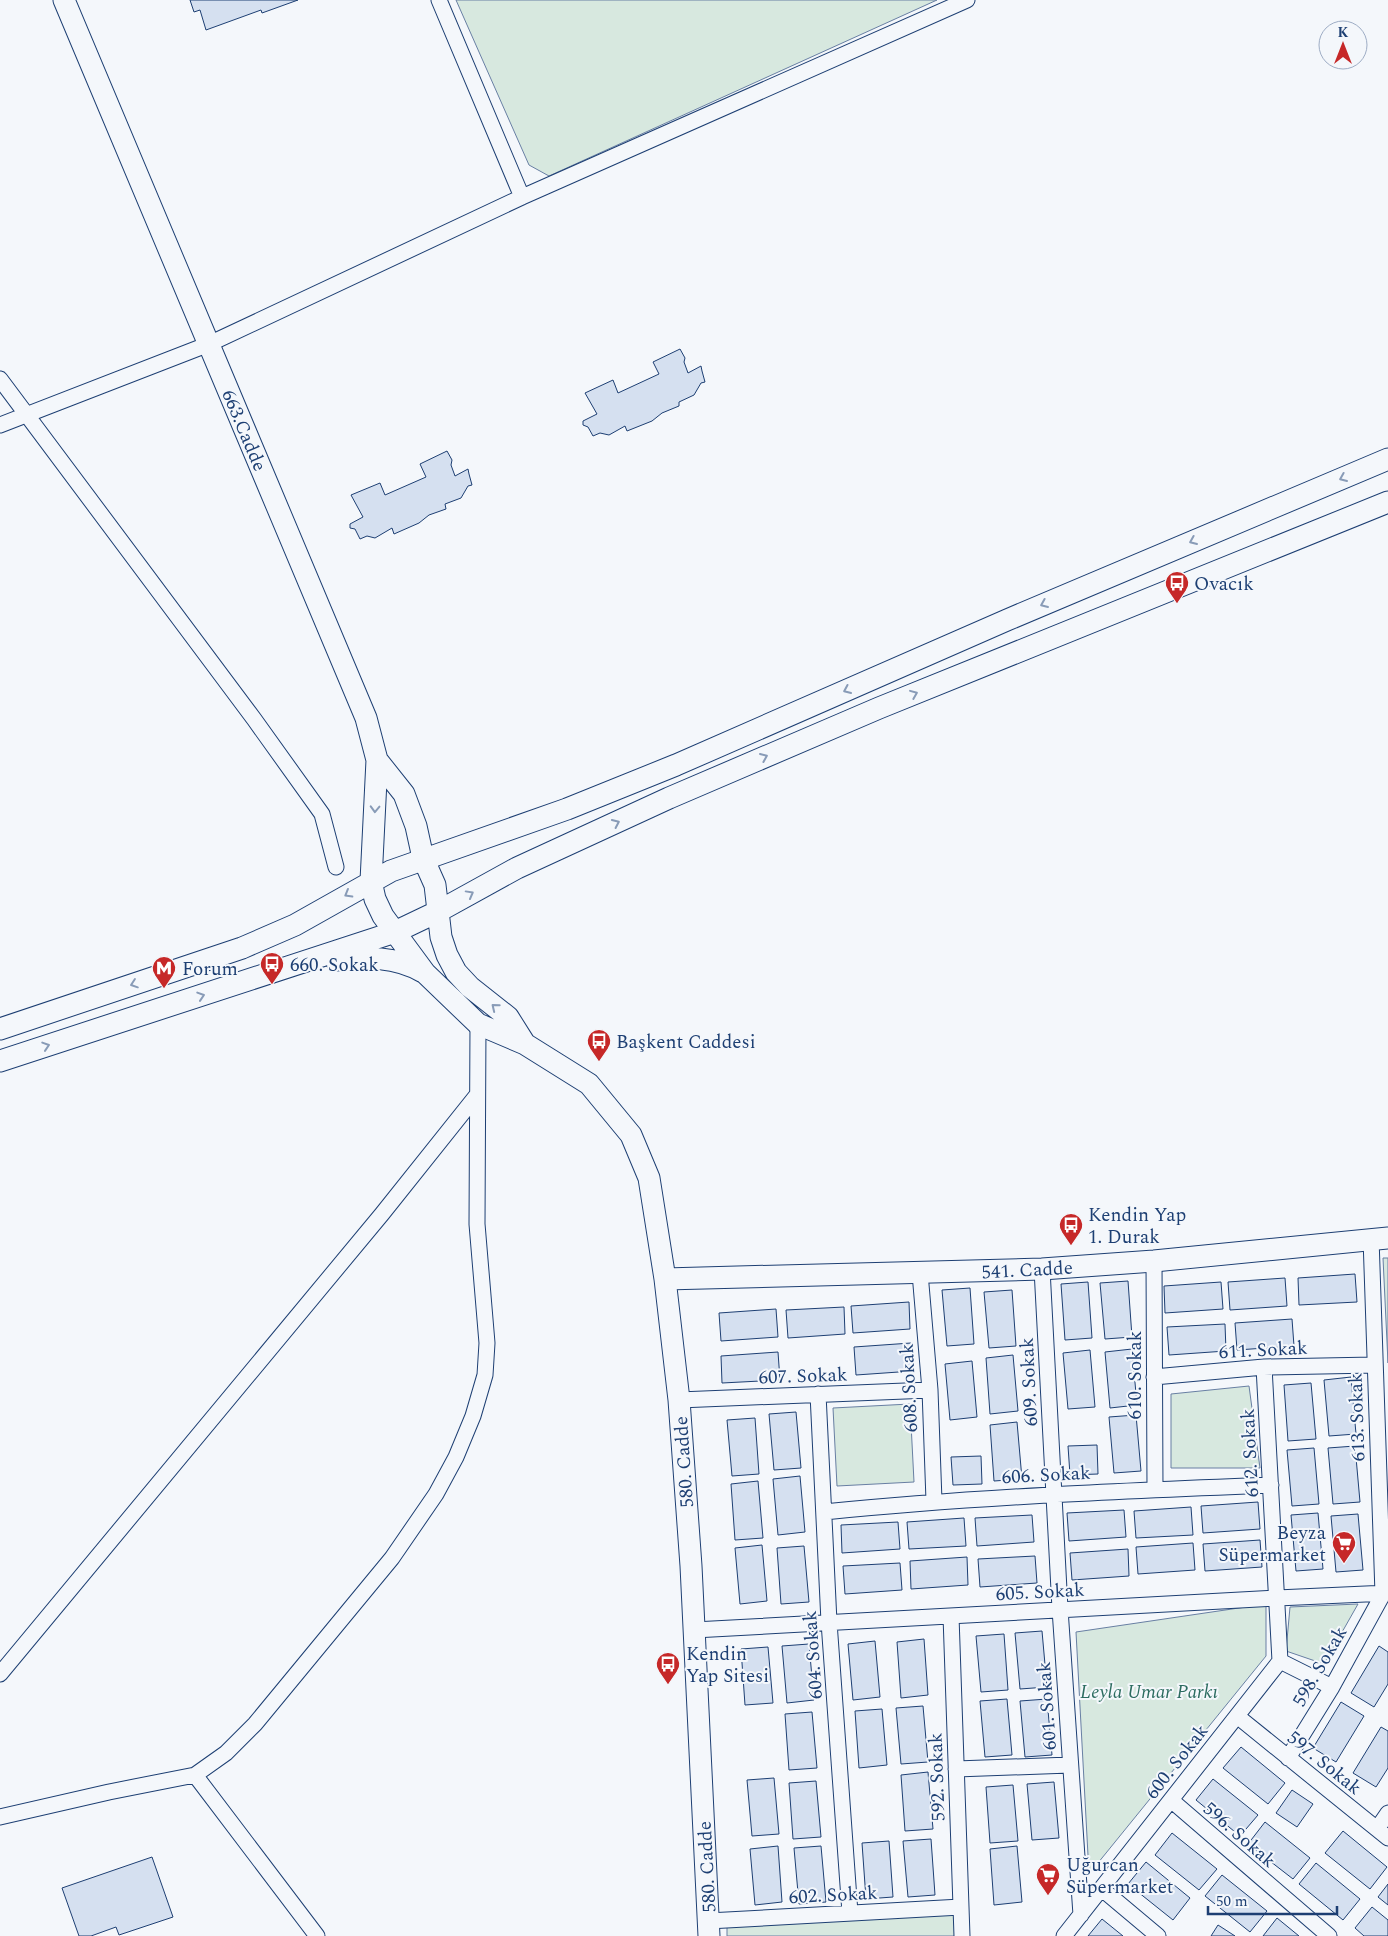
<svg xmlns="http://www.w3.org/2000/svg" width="1388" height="1936" font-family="Spectral,serif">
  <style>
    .green { fill: #d7e8df; stroke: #687fa3 }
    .building { fill: #d5e0f0; stroke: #1d3f73 }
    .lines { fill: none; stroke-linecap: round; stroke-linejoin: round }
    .street-casing { stroke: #1d3f73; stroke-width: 17 }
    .secondary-casing { stroke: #1d3f73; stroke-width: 23 }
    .street { stroke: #f4f7fb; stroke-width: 15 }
    .secondary { stroke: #f4f7fb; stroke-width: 21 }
    .oneway { stroke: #889bb7 }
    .labels { text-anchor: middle; stroke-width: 4; stroke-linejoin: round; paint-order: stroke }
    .street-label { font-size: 19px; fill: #1d3f73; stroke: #f4f7fb }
    .poi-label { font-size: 19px; fill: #1d3f73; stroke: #f4f7fb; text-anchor: start }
    .park-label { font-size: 19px; font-style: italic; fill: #2c6c60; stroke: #f4f7fb }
  </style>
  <rect width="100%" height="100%" fill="#f4f7fb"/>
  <path class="green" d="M 456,0 L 937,0 L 549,176 L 529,165 Z
    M 1383,1258 L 1388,1258 L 1388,1363 Z
    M 1249,1386 L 1260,1468 L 1171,1468 L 1171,1394 Z
    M 910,1404 L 914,1482 L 837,1486 L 833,1408 Z
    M 1266,1604 L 1266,1656 L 1089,1874 L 1076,1632 Z
    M 1358,1604 L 1324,1664 L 1286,1651 L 1290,1607 Z
    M 958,1909 L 959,1936 L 727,1936 L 727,1923 Z"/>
  <path class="building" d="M 190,0 L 298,0 L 262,13 L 261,10 L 206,30 L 200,10 L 194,12 Z
    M 680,349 L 685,358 L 684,362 L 688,373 L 701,366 L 702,371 L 705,382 L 701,383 L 694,395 L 679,402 L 679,406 L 662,413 L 652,421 L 627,431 L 625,426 L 609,435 L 600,433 L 593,436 L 588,427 L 583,425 L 583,421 L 597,414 L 585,393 L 613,380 L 618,393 L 659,374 L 653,362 Z
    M 447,451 L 452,460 L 451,465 L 455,476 L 468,469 L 469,474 L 472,485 L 468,486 L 461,498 L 445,504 L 446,509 L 429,515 L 419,523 L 394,534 L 392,528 L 375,538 L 367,536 L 360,539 L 355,529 L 350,528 L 350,524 L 363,517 L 351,495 L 380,483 L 385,495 L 426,477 L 420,464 Z
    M 1355,1274 L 1357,1302 L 1299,1305 L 1298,1278 Z
    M 1285,1278 L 1287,1306 L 1230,1310 L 1228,1282 Z
    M 1128,1281 L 1132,1337 L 1105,1339 L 1100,1283 Z
    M 1088,1282 L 1092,1338 L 1065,1340 L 1061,1284 Z
    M 1221,1282 L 1223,1309 L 1165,1313 L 1164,1286 Z
    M 970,1288 L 974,1344 L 947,1346 L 942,1290 Z
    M 1012,1290 L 1016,1346 L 989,1348 L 984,1292 Z
    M 909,1302 L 910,1329 L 853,1333 L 851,1306 Z
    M 844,1307 L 845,1334 L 788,1338 L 786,1310 Z
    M 776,1309 L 778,1337 L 721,1341 L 719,1313 Z
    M 1292,1319 L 1294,1346 L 1237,1350 L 1235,1323 Z
    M 1225,1324 L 1226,1351 L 1169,1355 L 1167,1327 Z
    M 911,1343 L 913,1371 L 856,1375 L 854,1347 Z
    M 1132,1349 L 1137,1405 L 1110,1408 L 1105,1352 Z
    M 1090,1350 L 1095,1407 L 1068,1409 L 1063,1353 Z
    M 778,1352 L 780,1380 L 722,1383 L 721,1356 Z
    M 1013,1355 L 1018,1411 L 990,1414 L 986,1358 Z
    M 972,1361 L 977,1417 L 950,1420 L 945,1364 Z
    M 1351,1377 L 1356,1434 L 1329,1436 L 1324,1380 Z
    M 1311,1383 L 1316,1439 L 1288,1441 L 1284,1385 Z
    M 796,1412 L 801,1468 L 774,1470 L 769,1414 Z
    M 1136,1415 L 1141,1471 L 1114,1473 L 1109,1417 Z
    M 755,1418 L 759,1474 L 732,1476 L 727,1420 Z
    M 1017,1422 L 1022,1479 L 994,1481 L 990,1425 Z
    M 1097,1445 L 1098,1474 L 1070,1475 L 1068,1446 Z
    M 1355,1446 L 1360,1502 L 1333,1504 L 1328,1448 Z
    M 1314,1448 L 1319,1504 L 1292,1506 L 1287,1450 Z
    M 981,1456 L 982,1484 L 953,1485 L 951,1457 Z
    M 800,1476 L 805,1532 L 778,1535 L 773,1479 Z
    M 758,1481 L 763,1538 L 735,1540 L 731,1484 Z
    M 1258,1502 L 1260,1529 L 1203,1533 L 1201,1506 Z
    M 1191,1507 L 1193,1535 L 1136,1538 L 1134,1511 Z
    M 1124,1510 L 1126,1537 L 1069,1541 L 1067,1513 Z
    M 1318,1513 L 1323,1569 L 1296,1571 L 1291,1515 Z
    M 1358,1514 L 1363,1570 L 1336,1572 L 1331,1516 Z
    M 1032,1515 L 1034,1542 L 977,1546 L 975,1518 Z
    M 964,1518 L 966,1546 L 909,1549 L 907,1522 Z
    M 898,1522 L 900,1549 L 842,1553 L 841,1525 Z
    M 1260,1540 L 1262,1567 L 1205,1571 L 1203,1544 Z
    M 1193,1543 L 1195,1570 L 1138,1574 L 1136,1547 Z
    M 762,1545 L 767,1601 L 740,1604 L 735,1548 Z
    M 804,1546 L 809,1602 L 781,1604 L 777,1548 Z
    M 1128,1549 L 1129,1576 L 1072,1580 L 1070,1553 Z
    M 1035,1556 L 1037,1583 L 980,1587 L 978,1559 Z
    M 967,1557 L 968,1585 L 911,1589 L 910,1561 Z
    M 900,1563 L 902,1590 L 845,1594 L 843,1566 Z
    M 1042,1631 L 1047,1687 L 1020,1689 L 1015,1633 Z
    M 1004,1634 L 1008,1690 L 981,1692 L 976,1636 Z
    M 924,1639 L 928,1695 L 901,1698 L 897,1642 Z
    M 875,1641 L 880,1697 L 853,1700 L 848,1644 Z
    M 809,1644 L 814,1700 L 787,1703 L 782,1646 Z
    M 1379,1646 L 1388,1652 L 1388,1684 L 1374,1707 L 1351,1693 Z
    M 768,1647 L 773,1703 L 745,1705 L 741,1649 Z
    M 1007,1699 L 1012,1755 L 985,1757 L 980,1701 Z
    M 1047,1699 L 1052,1755 L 1025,1757 L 1020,1701 Z
    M 1341,1702 L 1364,1716 L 1336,1762 L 1313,1748 Z
    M 923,1706 L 928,1762 L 901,1764 L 896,1708 Z
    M 882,1709 L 887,1765 L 859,1768 L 855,1711 Z
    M 812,1712 L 817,1768 L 789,1770 L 785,1714 Z
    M 1381,1727 L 1388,1731 L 1388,1768 L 1376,1787 L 1353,1773 Z
    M 1241,1747 L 1285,1783 L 1268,1804 L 1223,1768 Z
    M 928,1772 L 933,1829 L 905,1831 L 901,1775 Z
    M 774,1778 L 779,1834 L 752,1836 L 747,1780 Z
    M 1213,1779 L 1258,1815 L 1240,1836 L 1196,1800 Z
    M 816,1781 L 821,1837 L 793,1839 L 789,1783 Z
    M 1054,1782 L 1059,1838 L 1032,1840 L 1027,1784 Z
    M 1013,1785 L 1018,1841 L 990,1843 L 986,1787 Z
    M 1292,1790 L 1313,1804 L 1297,1827 L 1276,1813 Z
    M 1265,1822 L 1310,1858 L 1293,1879 L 1248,1844 Z
    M 1343,1831 L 1387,1867 L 1370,1889 L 1325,1853 Z
    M 1172,1833 L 1217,1869 L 1199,1890 L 1155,1855 Z
    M 931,1839 L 935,1895 L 908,1897 L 903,1841 Z
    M 889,1841 L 893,1897 L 866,1899 L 862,1843 Z
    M 778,1846 L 782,1902 L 755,1905 L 750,1849 Z
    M 821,1846 L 826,1902 L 799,1904 L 794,1848 Z
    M 1017,1846 L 1022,1902 L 994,1905 L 990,1849 Z
    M 152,1857 L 173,1917 L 119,1935 L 116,1927 L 91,1936 L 79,1936 L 62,1888 Z
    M 1146,1862 L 1190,1898 L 1173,1920 L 1128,1884 Z
    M 1316,1863 L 1360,1899 L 1343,1920 L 1299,1884 Z
    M 1222,1875 L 1267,1911 L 1250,1932 L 1205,1896 Z
    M 1388,1884 L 1388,1905 L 1378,1897 Z
    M 1372,1907 L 1388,1920 L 1388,1936 L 1364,1936 L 1355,1928 Z
    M 1277,1918 L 1299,1936 L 1263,1936 Z
    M 1102,1919 L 1123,1936 L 1088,1936 Z
    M 1218,1925 L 1235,1936 L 1211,1936 Z"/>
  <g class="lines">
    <g class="street-casing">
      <path id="street" d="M 439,0 L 522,197
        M 0,379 L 254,719 L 322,814 L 336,867
        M 0,425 L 209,344 L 522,197 L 967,0
        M 1154,1261 L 1155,1489
        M 1042,1269 L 1060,1609 L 1081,1915
        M 920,1273 L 930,1390 L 934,1501
        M 1154,1377 L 1264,1367 L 1374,1365
        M 818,1394 L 829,1622 L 850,1913
        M 679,1400 L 930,1390
        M 824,1512 C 973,1497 1121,1491 1271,1485
        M 951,1616 L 962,1936
        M 694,1630 L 1277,1598 L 1388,1593
        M 1280,1661 L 1332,1687
        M 0,1674 L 382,1214 L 477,1095
        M 1237,1716 L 1388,1838
        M 1288,1758 L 1332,1687 L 1383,1594 L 1371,1238
        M 956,1769 L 1070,1765
        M 195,1775 L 317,1936
        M 1171,1800 L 1329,1936
        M 0,1817 L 109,1792 L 195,1775 L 226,1753 L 255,1724 L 392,1558 L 436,1494 L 456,1457 L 473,1416 L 485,1375 L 487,1343 L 477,1224 L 478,1024
        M 1377,1829 L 1388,1813
        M 1102,1889 L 1158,1936
        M 708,1921 L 961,1907
        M 1064,1936 L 1280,1661 L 1264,1367"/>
    </g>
    <g class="secondary-casing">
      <path id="secondary" d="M 64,0 L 366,718 L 377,760 L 404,794 L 416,826 L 423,858 L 435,885 L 441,937 L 447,955 L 456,972 L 470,987 L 508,1017 L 525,1044
        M 377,760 L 371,881 L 375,899 L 383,916 L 425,973 L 478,1024 L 525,1044 L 589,1084 L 631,1135 L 649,1178 L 665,1279 L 679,1400 L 691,1566 L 709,1936
        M 336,960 C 367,957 395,956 423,972
        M 0,1029 L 242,948 L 295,925 L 391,871 L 567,809 L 676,765 L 1007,620 L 1388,459
        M 0,1061 L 395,932 L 439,911 L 517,868 L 669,798 L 879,708 L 1388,502
        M 665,1279 L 1042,1269 L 1154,1261 L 1388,1238"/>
    </g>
    <use href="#street" class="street"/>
    <use href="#secondary" class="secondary"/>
  </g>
  <defs><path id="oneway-chevron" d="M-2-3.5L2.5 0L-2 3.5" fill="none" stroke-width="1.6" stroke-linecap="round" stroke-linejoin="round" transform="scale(1.25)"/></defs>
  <g class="oneway">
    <use href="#oneway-chevron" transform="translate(1343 478) rotate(157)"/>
    <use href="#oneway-chevron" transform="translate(1193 541) rotate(157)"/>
    <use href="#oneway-chevron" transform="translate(1044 604) rotate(157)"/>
    <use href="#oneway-chevron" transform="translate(847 690) rotate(156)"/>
    <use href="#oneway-chevron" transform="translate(914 694) rotate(-22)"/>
    <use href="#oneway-chevron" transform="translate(764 757) rotate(-23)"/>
    <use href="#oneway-chevron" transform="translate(375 809) rotate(92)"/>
    <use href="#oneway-chevron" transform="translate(616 823) rotate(-25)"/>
    <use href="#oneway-chevron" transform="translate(348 894) rotate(150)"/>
    <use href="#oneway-chevron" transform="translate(470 894) rotate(-29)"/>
    <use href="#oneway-chevron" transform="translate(134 984) rotate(161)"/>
    <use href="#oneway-chevron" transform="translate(201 996) rotate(-18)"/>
    <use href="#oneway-chevron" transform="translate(495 1007) rotate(-141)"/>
    <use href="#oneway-chevron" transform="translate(46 1046) rotate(-18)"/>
  </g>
  <defs>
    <g id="bus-pin" transform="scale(1.25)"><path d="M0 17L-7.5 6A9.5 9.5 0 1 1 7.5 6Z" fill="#c62828" stroke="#f4f7fb"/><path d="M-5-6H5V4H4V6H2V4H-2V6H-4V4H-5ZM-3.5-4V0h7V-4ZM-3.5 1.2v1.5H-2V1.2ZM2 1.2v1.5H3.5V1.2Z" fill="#fff"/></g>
    <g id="metro-pin" transform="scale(1.25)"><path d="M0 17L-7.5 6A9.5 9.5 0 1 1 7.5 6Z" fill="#c62828" stroke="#f4f7fb"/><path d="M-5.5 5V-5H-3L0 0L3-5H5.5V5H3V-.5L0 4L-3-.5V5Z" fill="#fff"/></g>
    <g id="supermarket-pin" transform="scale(1.25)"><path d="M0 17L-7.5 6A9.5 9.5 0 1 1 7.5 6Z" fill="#c62828" stroke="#f4f7fb"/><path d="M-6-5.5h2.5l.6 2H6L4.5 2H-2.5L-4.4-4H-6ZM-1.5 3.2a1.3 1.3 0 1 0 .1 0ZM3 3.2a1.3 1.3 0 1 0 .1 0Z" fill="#fff"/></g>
  </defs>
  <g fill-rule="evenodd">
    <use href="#bus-pin" x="1177" y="583"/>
    <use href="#bus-pin" x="272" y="964"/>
    <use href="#metro-pin" x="164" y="968"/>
    <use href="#bus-pin" x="599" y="1041"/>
    <use href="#bus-pin" x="1071" y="1225"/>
    <use href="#supermarket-pin" x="1344" y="1543"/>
    <use href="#bus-pin" x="668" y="1664"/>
    <use href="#supermarket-pin" x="1048" y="1875"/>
  </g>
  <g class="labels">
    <g class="street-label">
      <text transform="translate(245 430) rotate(67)" y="7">663.Cadde</text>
      <text transform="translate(1027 1269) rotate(-3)" y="7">541. Cadde</text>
      <text transform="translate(1263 1349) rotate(-3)" y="7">611. Sokak</text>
      <text transform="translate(803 1375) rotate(-2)" y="7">607. Sokak</text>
      <text transform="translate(1134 1375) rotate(-90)" y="7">610. Sokak</text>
      <text transform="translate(1028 1382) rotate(-93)" y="7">609. Sokak</text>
      <text transform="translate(908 1388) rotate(-93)" y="7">608. Sokak</text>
      <text transform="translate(1356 1417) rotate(-92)" y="7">613. Sokak</text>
      <text transform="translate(1249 1453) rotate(-93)" y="7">612. Sokak</text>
      <text transform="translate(683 1462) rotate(-94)" y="7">580. Cadde</text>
      <text transform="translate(1046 1474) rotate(-3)" y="7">606. Sokak</text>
      <text transform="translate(1040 1591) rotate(-3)" y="7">605. Sokak</text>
      <text transform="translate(812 1655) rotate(-94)" y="7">604. Sokak</text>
      <text transform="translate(1319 1666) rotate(-60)" y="7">598. Sokak</text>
      <text transform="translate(1046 1706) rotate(-94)" y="7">601. Sokak</text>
      <text transform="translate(1176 1761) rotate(-52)" y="7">600. Sokak</text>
      <text transform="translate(1325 1762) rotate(39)" y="7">597. Sokak</text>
      <text transform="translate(936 1777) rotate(-92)" y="7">592. Sokak</text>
      <text transform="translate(1240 1834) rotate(41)" y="7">596. Sokak</text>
      <text transform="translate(706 1867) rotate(-93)" y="7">580. Cadde</text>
      <text transform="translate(833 1894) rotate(-3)" y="7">602. Sokak</text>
    </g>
    <g class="poi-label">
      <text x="1194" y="590">Ovacık</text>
      <text x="290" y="971">660. Sokak</text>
      <text x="182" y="975">Forum</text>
      <text x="616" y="1048">Başkent Caddesi</text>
      <text x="1088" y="1221">Kendin Yap<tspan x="1088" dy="22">1. Durak</tspan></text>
      <text x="1326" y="1539" text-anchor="end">Beyza<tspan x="1326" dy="22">Süpermarket</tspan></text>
      <text x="686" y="1660">Kendin<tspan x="686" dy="22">Yap Sitesi</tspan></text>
      <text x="1066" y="1871">Uğurcan<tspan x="1066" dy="22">Süpermarket</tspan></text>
    </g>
    <g class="park-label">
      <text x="1149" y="1698">Leyla Umar Parkı</text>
    </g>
  </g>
  <g transform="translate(1343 45)"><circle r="24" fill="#f4f7fb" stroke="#9eadc5"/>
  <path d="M0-4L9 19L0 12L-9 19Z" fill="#c62828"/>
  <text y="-8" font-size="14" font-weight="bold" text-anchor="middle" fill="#1d3f73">K</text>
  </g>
  <path d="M1208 1906v8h129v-8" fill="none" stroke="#1d3f73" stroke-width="2.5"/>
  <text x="1216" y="1906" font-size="15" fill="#1d3f73" stroke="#f4f7fb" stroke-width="4" paint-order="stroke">50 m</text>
</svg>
